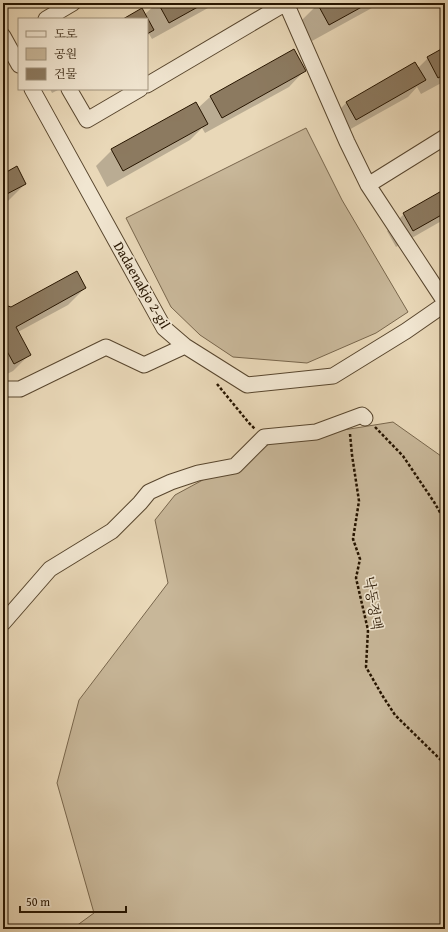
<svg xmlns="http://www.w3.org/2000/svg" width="448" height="932" font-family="'Gentium Book Plus','Noto Serif KR',serif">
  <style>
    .green { fill: #c8b799; stroke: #78664c }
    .shadow { fill: #0003 }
    .building { fill: #8c7a60; stroke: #271500 }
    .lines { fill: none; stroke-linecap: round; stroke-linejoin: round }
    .minor-casing { stroke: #58462e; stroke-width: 17 }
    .path { stroke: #271500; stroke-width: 2.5; stroke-dasharray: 3 2; stroke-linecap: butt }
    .minor { stroke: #f1e6d1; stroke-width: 15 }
    .labels { text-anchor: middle; stroke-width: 3.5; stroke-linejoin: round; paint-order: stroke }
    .street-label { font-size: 14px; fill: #271500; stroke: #f1e6d1 }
  </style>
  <rect width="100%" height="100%" fill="#e9d8b8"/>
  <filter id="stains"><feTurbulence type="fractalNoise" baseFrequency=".005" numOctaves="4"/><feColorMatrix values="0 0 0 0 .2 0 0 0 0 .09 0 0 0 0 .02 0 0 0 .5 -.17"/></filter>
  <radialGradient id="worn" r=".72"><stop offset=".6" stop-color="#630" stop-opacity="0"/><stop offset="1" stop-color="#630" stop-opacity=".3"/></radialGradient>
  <path class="green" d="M 306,128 L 342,200 L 408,312 L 376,333 L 307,363 L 233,357 L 200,335 L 171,307 L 126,218 Z
    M 393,422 L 441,456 L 445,462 L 445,929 L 72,929 L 94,913 L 57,783 L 79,700 L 168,583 L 155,520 L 175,495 L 275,441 Z"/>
  <path class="shadow" d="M 157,3 L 217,3 L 152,39 L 149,34 L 147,36 L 147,19 L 125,19 L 144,15 Z
    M 319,3 L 381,3 L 312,41 L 301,21 Z
    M 445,49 L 445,81 L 421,94 L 417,87 L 408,97 L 338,136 L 329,120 L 346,103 L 415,64 L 418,68 L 428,58 Z
    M 294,50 L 305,70 L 289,87 L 205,133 L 202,128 L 190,140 L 107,187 L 96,166 L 112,150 L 198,108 L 210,97 Z
    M 50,89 L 60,89 L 52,93 Z
    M 3,175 L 25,184 L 8,201 L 3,203 Z
    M 445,190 L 445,219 L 396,247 L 387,231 L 404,214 Z
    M 85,288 L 68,305 L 18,332 L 29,355 L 13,371 L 3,376 L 3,300 L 4,306 L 11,308 Z"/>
  <path class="building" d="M 158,3 L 205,3 L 169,23 Z
    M 317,3 L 369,3 L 329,25 Z
    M 142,8 L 154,30 L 147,34 L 147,19 L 123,19 Z
    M 445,47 L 445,74 L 438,78 L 427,57 Z
    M 294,49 L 306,71 L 222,118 L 210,96 Z
    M 415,62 L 426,80 L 356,120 L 346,102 Z
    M 196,102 L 208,124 L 123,171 L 111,149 Z
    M 17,166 L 26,184 L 3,196 L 3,174 Z
    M 445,189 L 445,213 L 413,231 L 403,213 Z
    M 77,271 L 86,288 L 16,327 L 31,355 L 14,364 L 3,344 L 3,299 L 6,300 L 5,305 L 11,307 Z"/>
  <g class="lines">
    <g class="minor-casing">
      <path id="minor" d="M 286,3 L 347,142 L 368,185 L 445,302
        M 46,19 L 73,3
        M 3,36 L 19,65
        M 147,85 L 286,3
        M 32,89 L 164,328 L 185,346 L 247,385 L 333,376 L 406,331 L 445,304
        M 69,89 L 87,120 L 140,89
        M 368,185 L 445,137
        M 3,389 L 20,389 L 106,347 L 144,365 L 185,346
        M 3,623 L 50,569 L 112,531 L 140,503 L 149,492 L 171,482 L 198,473 L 235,466 L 264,437 L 316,432 L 362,415 L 365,418"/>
    </g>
    <path class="path" d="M 217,384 L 249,423 L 255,429
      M 375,427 L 403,456 L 434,502 L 445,521
      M 350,434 L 352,455 L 359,501 L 353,539 L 360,559 L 356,578 L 368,630 L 366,667 L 382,695 L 395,715 L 445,764"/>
    <use href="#minor" class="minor"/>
  </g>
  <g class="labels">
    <g class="street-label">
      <text transform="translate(142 285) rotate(60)" y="5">Dadaenakjo 2-gil</text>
      <text transform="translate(373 603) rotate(81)" y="5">낙동정맥</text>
    </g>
  </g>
  <rect width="448" height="932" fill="none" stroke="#e9d8b8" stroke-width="16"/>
  <rect x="4" y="4" width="440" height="924" fill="none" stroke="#271500" stroke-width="2"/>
  <rect x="8" y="8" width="432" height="916" fill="none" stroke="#271500"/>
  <rect x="18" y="18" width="130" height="72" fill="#f1e6d1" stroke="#a0927d"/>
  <rect x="26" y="31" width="20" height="6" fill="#f1e6d1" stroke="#a0927d"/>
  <text x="54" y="38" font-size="12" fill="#271500">도로</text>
  <rect x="26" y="48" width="20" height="12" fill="#c8b799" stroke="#a0927d"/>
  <text x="54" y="58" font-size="12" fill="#271500">공원</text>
  <rect x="26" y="68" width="20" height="12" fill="#8c7a60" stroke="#a0927d"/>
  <text x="54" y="78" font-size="12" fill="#271500">건물</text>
  <path d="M20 906v6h106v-6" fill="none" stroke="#271500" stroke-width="2"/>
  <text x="26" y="906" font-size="12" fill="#271500" stroke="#f1e6d1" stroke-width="3" paint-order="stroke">50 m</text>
  <rect width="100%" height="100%" filter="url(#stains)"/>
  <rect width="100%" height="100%" fill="url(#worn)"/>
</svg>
